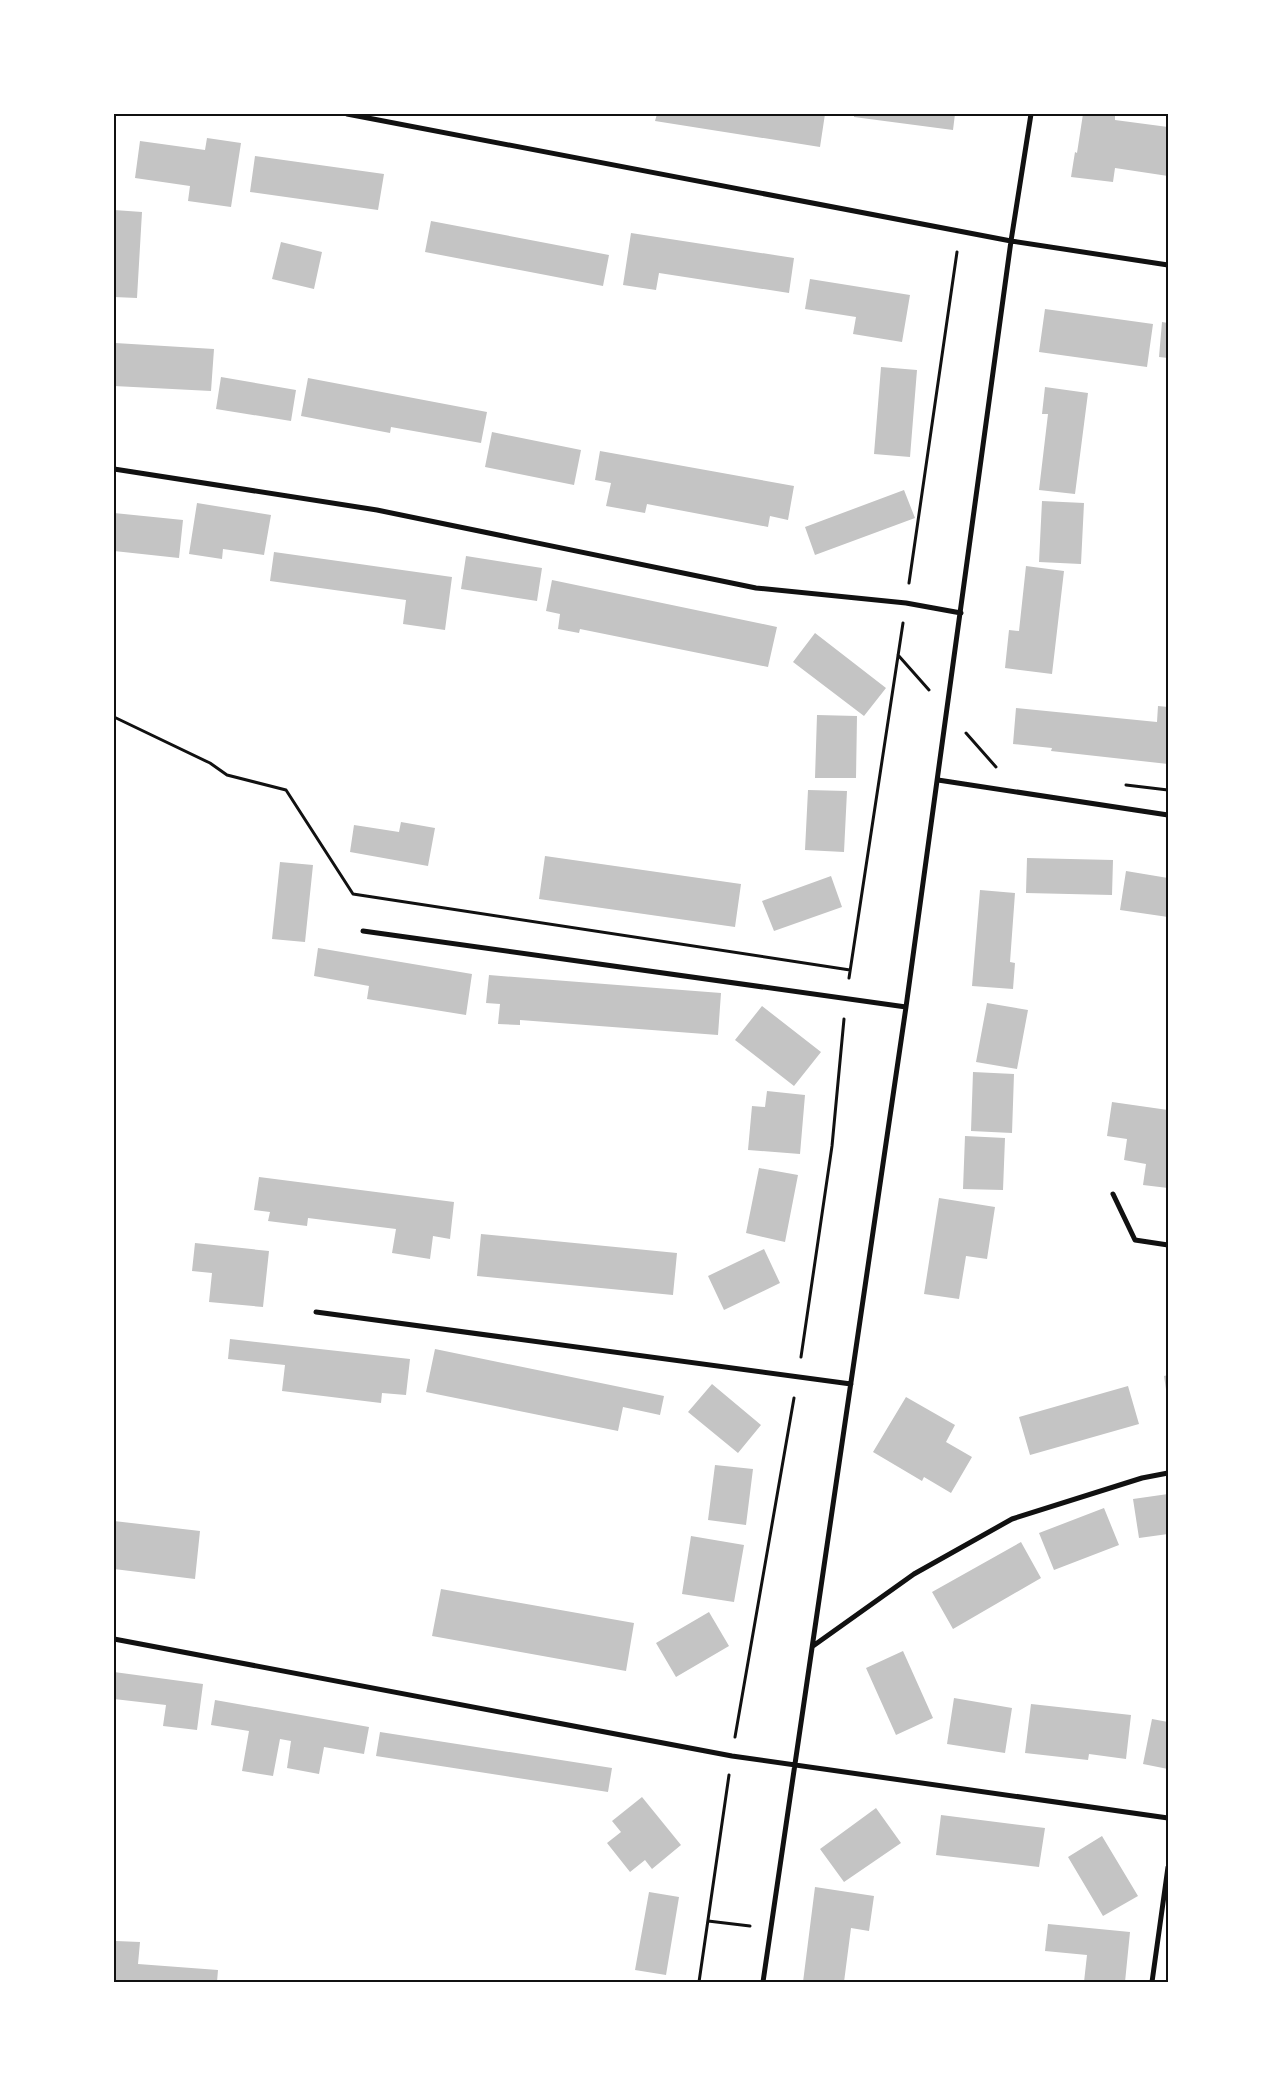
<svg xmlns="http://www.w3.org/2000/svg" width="1282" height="2096" font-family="Arial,sans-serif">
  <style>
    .building { fill: #c4c4c4 }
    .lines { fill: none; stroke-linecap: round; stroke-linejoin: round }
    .path { stroke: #111; stroke-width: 3 }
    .minor { stroke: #111; stroke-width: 5 }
    .neatline { fill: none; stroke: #111; stroke-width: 2 }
  </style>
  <rect width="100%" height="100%" fill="#fff"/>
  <path class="building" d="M 657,114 L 825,114 L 820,147 L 655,121 Z
    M 854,114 L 955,114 L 953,130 L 854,117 Z
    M 1083,114 L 1115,114 L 1115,120 L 1168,127 L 1168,176 L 1115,168 L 1113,182 L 1071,177 L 1075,152 L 1077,153 Z
    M 207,138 L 241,143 L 231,207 L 188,201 L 190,186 L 135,178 L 140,141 L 205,150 Z
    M 255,156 L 384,174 L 378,210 L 250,192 Z
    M 114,210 L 142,212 L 137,298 L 114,297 Z
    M 431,221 L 609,255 L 603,286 L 425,252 Z
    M 631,233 L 794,258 L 789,293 L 659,273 L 656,290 L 623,285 Z
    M 281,242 L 322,252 L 314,289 L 272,279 Z
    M 810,279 L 910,295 L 902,342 L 853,334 L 856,317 L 805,309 Z
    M 1045,309 L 1153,324 L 1147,367 L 1039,352 Z
    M 1162,322 L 1168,323 L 1168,358 L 1159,357 Z
    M 115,343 L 214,349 L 211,391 L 114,386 Z
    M 881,367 L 917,370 L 910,457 L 874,454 Z
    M 221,377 L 296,390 L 291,421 L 216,409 Z
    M 308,378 L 487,412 L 481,443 L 391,427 L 390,433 L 301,416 Z
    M 1045,387 L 1088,393 L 1075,494 L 1039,490 L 1048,414 L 1042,414 Z
    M 492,432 L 581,450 L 574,485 L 485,467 Z
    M 600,451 L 794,486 L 788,520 L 770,516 L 768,527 L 647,504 L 645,513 L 606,506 L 611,483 L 595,480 Z
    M 904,490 L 915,518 L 815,555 L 805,527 Z
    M 1042,501 L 1084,503 L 1081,564 L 1039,562 Z
    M 197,503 L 271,515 L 264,555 L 223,549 L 222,559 L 189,554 Z
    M 114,513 L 183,520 L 179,558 L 114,551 Z
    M 274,552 L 452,577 L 445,630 L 403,624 L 406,600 L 270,581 Z
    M 466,556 L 542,568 L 537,601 L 461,589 Z
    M 1026,566 L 1064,571 L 1052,674 L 1005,668 L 1009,630 L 1019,631 Z
    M 552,580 L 777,627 L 768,667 L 580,629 L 579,633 L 558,629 L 560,614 L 546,611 Z
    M 815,633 L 886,688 L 864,716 L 793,662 Z
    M 1158,706 L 1168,707 L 1168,764 L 1051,751 L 1052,748 L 1013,744 L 1016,708 L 1157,722 Z
    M 817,715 L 857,716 L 856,778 L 815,778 Z
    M 808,790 L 847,791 L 844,852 L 805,850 Z
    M 401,822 L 435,828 L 428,866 L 350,852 L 354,825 L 399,832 Z
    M 545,856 L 741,884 L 735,927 L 539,899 Z
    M 1027,858 L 1113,860 L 1112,895 L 1026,893 Z
    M 280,862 L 313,865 L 305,942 L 272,939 Z
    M 1126,871 L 1168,878 L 1168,917 L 1120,910 Z
    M 831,876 L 842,907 L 774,931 L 762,901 Z
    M 980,890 L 1015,893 L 1010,962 L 1015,963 L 1013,989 L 972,986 Z
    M 318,948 L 472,974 L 466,1015 L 367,999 L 369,986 L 314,976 Z
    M 489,975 L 721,993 L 718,1035 L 520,1020 L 520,1025 L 498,1024 L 500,1004 L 486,1003 Z
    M 987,1003 L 1028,1010 L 1017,1069 L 976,1062 Z
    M 762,1006 L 821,1052 L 794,1086 L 735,1040 Z
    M 973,1072 L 1014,1074 L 1012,1133 L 971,1131 Z
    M 767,1091 L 805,1095 L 800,1154 L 748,1150 L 752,1106 L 765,1107 Z
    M 1112,1102 L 1168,1110 L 1168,1188 L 1143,1185 L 1146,1164 L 1124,1160 L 1127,1139 L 1107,1136 Z
    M 965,1136 L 1005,1138 L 1003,1190 L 963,1189 Z
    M 759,1168 L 798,1175 L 785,1242 L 746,1233 Z
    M 259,1177 L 454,1202 L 450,1239 L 433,1236 L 430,1259 L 392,1253 L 396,1229 L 308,1218 L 307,1226 L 268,1221 L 270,1212 L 254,1210 Z
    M 939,1198 L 995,1207 L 987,1259 L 966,1256 L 959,1299 L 924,1294 Z
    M 481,1234 L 677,1253 L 673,1295 L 477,1276 Z
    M 195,1243 L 269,1251 L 263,1307 L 209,1302 L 212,1273 L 192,1271 Z
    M 764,1249 L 780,1283 L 724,1310 L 708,1276 Z
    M 230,1339 L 410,1359 L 406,1395 L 382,1393 L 381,1403 L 282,1391 L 285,1365 L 228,1359 Z
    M 435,1349 L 664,1396 L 660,1415 L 623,1407 L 618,1431 L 426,1392 Z
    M 1168,1375 L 1168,1396 L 1167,1396 L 1164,1376 Z
    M 712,1384 L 761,1425 L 738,1453 L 688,1412 Z
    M 1128,1386 L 1139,1424 L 1030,1455 L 1019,1417 Z
    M 906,1397 L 955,1425 L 946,1442 L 972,1457 L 951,1493 L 924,1477 L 922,1481 L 873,1452 Z
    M 715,1465 L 753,1469 L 746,1525 L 708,1520 Z
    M 1168,1494 L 1168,1534 L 1139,1538 L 1133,1499 Z
    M 1104,1508 L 1119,1545 L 1054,1570 L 1039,1533 Z
    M 114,1521 L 200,1531 L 195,1579 L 114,1569 Z
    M 691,1536 L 744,1545 L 734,1602 L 682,1594 Z
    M 1021,1542 L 1041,1578 L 953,1629 L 932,1592 Z
    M 441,1589 L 634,1623 L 626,1671 L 432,1636 Z
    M 709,1612 L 729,1646 L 676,1677 L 656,1643 Z
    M 903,1651 L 933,1718 L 896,1735 L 866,1668 Z
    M 114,1672 L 203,1684 L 197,1730 L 163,1726 L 166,1705 L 114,1699 Z
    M 954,1698 L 1012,1708 L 1005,1753 L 947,1744 Z
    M 215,1700 L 369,1727 L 364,1754 L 324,1747 L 319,1774 L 287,1768 L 291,1741 L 280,1739 L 273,1776 L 242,1771 L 249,1731 L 211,1725 Z
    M 1031,1704 L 1131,1715 L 1126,1759 L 1089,1754 L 1088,1760 L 1025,1753 Z
    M 1152,1719 L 1168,1722 L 1168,1769 L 1143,1764 Z
    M 380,1732 L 612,1768 L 608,1792 L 376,1756 Z
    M 642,1797 L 681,1845 L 652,1869 L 645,1860 L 630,1872 L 607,1843 L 621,1832 L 612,1821 Z
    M 876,1808 L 901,1843 L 844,1882 L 820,1849 Z
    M 941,1815 L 1045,1828 L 1039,1867 L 936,1855 Z
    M 1102,1836 L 1138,1896 L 1103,1916 L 1068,1857 Z
    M 815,1887 L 874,1896 L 869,1931 L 851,1928 L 844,1982 L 803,1982 Z
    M 649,1892 L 679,1897 L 666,1975 L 635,1970 Z
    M 1048,1924 L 1130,1932 L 1125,1982 L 1084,1982 L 1087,1955 L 1045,1951 Z
    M 116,1941 L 140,1942 L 138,1964 L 218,1970 L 217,1982 L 114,1982 Z"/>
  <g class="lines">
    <path class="path" d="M 909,583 L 957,252
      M 898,655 L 929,690
      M 114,717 L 210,763 L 227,775 L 286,790 L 353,894 L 850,970
      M 966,733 L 996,767
      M 1126,785 L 1168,790
      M 849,978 L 903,623
      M 801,1357 L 832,1146 L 844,1019
      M 735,1737 L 794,1398
      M 708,1921 L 750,1926
      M 699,1982 L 729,1775"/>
    <path class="minor" d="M 347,114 L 1011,241 L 1168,265
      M 114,469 L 377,510 L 756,588 L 906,603 L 961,613
      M 938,780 L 1168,815
      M 363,931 L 906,1007
      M 1113,1194 L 1135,1240 L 1168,1245
      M 316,1312 L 851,1384
      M 114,1639 L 732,1756 L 1168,1818
      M 813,1646 L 914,1574 L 1012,1519 L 1142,1478 L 1168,1473
      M 763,1982 L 906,1007 L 1011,241 L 1031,114
      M 1152,1982 L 1168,1867"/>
  </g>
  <rect width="1282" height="2096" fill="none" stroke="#ffffff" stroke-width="230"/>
  <rect x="115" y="115" width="1052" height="1866" class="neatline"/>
</svg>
